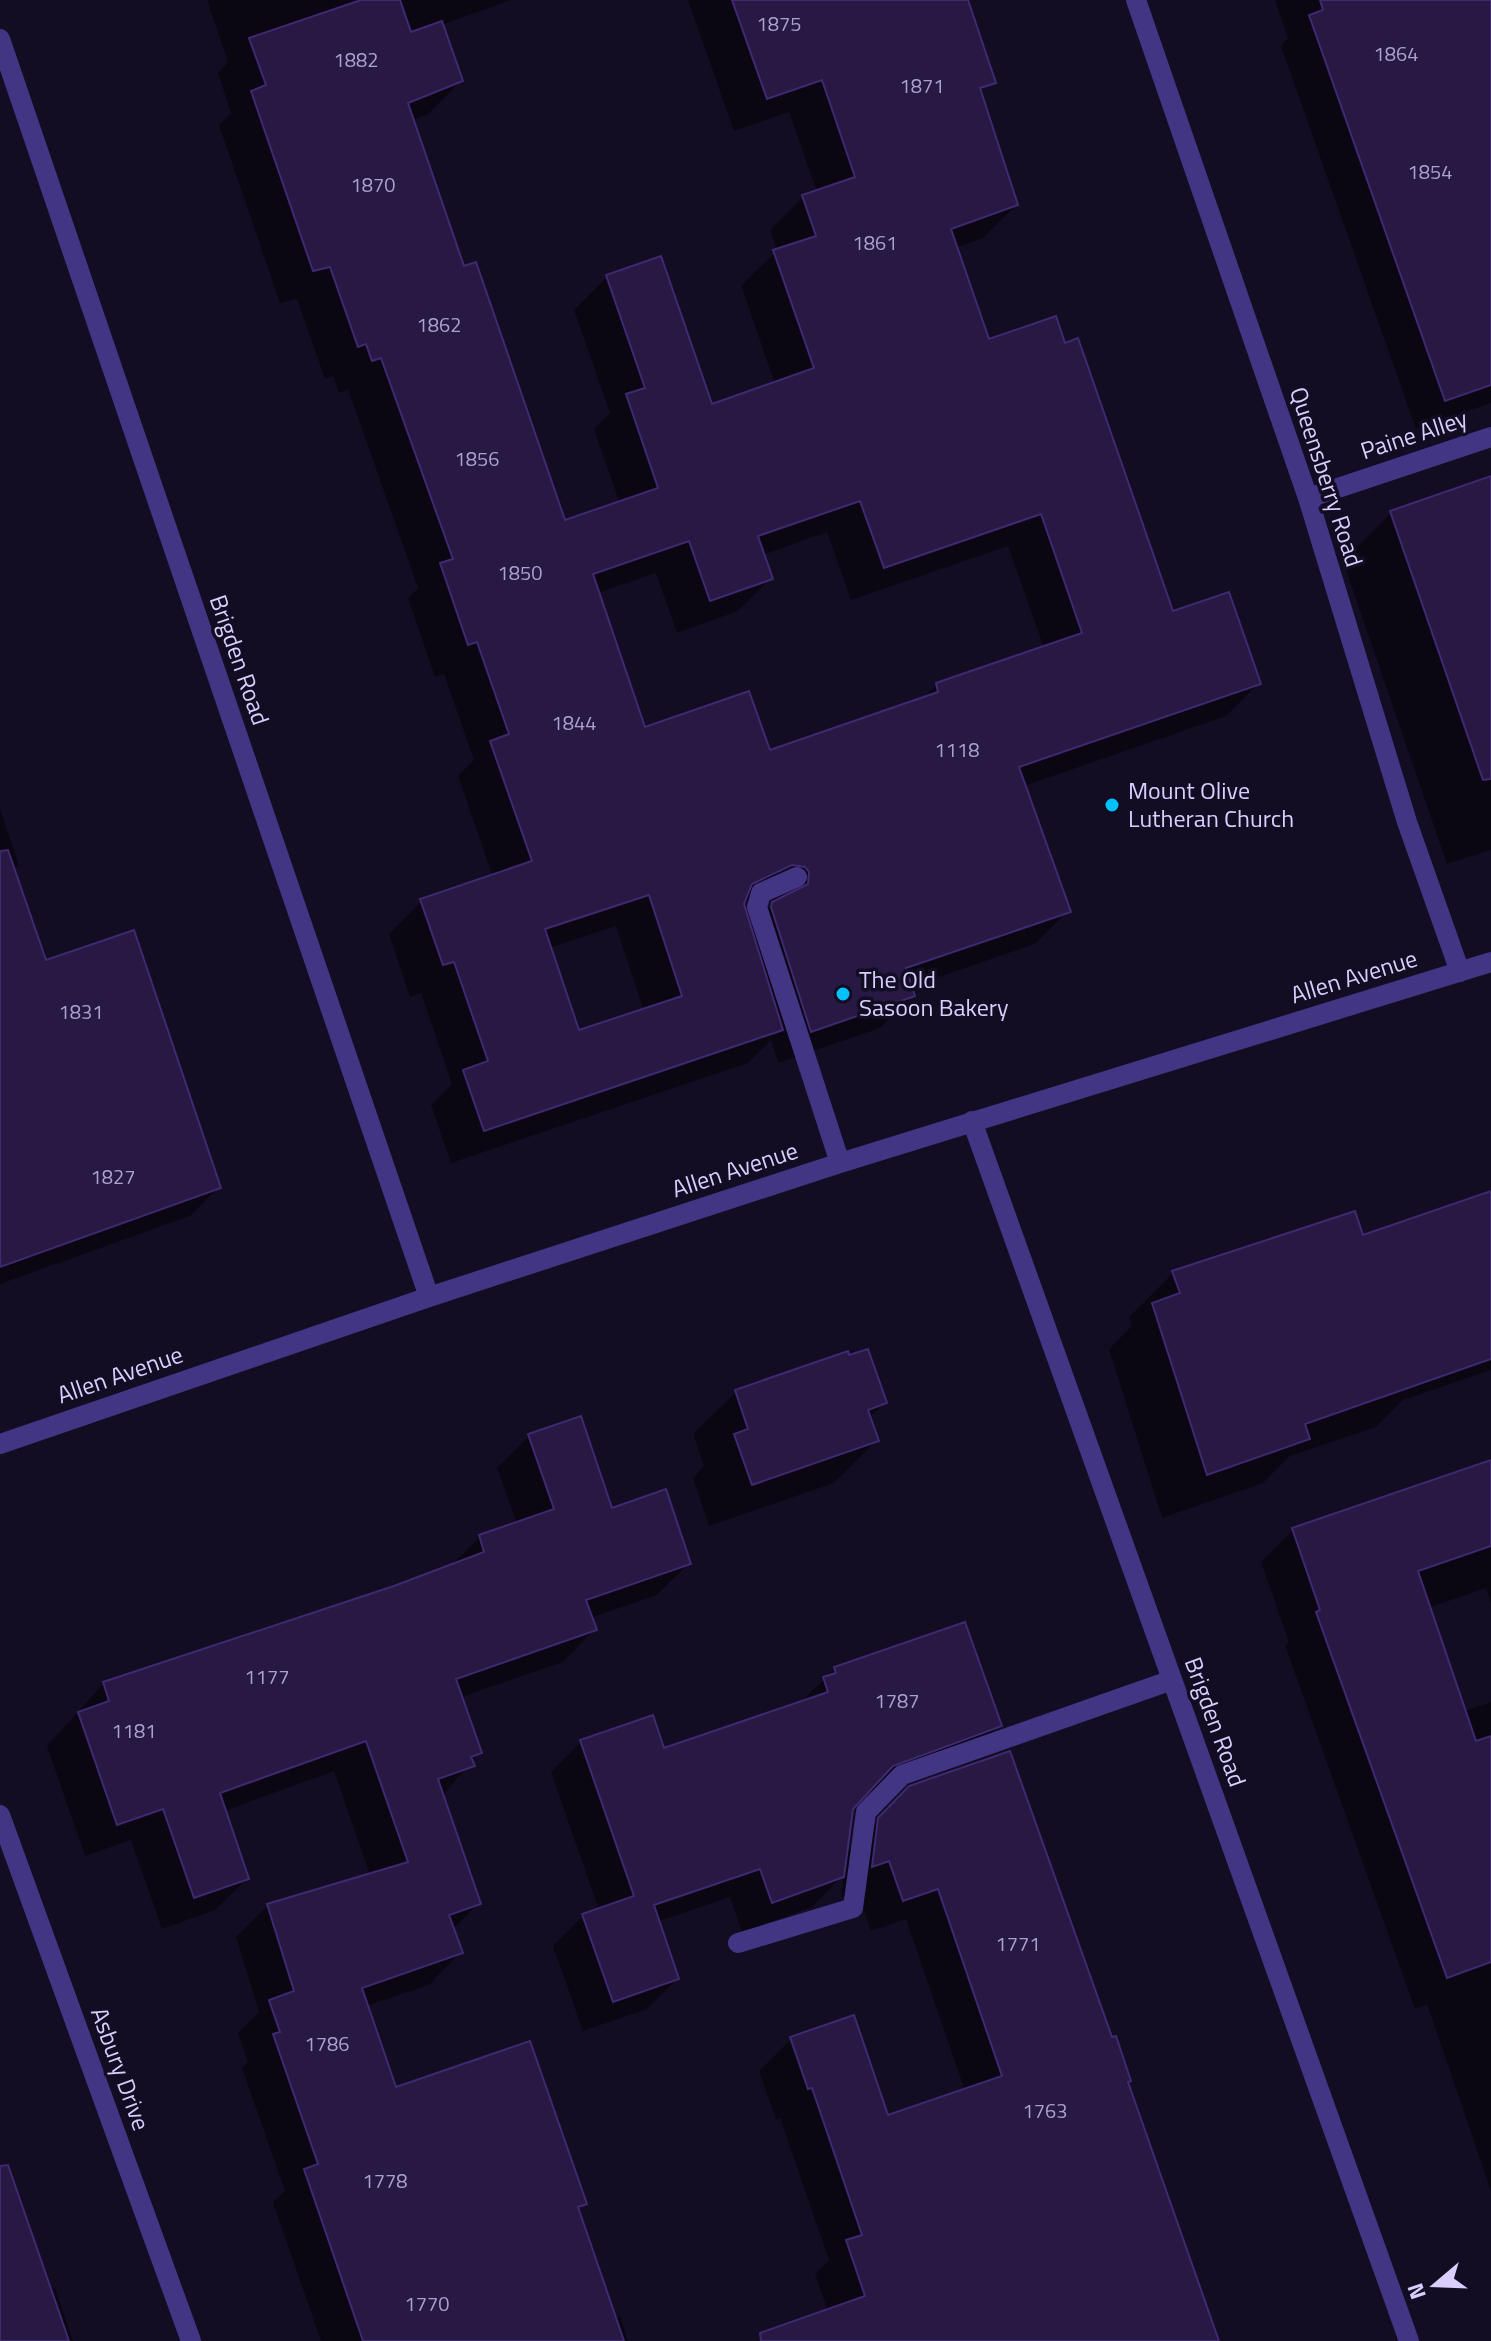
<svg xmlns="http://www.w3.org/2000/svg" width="1491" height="2341" font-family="'Titillium Web',sans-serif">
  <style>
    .shadow { fill: #0007; fill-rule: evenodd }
    .building { fill: #271844; stroke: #402971; stroke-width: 2; fill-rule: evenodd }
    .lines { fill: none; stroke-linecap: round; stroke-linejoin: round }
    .minor { stroke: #423684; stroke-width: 20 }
    .poi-dot { fill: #00c1f9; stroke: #130d23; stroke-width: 3 }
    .labels { text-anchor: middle; stroke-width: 7; stroke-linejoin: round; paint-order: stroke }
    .number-label { font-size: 20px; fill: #ada0d0 }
    .street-label { font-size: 24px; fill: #daceff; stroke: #130d23 }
    .poi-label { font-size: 24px; fill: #daceff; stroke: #130d23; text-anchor: start }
  </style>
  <rect width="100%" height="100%" fill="#130d23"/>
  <path class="shadow" d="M 207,0 L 511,0 L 441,25 L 461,81 L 428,114 L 412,120 L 463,269 L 564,523 L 620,504 L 594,429 L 610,413 L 574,310 L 607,277 L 711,407 L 775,384 L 741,285 L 777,251 L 770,230 L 803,197 L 817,192 L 789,112 L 734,131 L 688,0 L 947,0 L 1016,205 L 983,238 L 955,248 L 988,342 L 1171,614 L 1259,683 L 1226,716 L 1024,786 L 1068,911 L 1035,944 L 910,987 L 913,995 L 880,1028 L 778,1063 L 771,1040 L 748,1063 L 451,1163 L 431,1105 L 452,1084 L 421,993 L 410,997 L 389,934 L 422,901 L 493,877 L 458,776 L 474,760 L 444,674 L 435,677 L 408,598 L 418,588 L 348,389 L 339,393 L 333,376 L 325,379 L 297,299 L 280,303 L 219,125 L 231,113 L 218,73 L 228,62 ZM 827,532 L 851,600 L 1008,546 L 1044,648 L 937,685 L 922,699 L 768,752 L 644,730 L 597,593 L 656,573 L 677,633 L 738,611 L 771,578 L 763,555 ZM 757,897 L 772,899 L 774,903 L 749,928 L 742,904 ZM 616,926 L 644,1011 L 578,1033 L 549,948 Z
    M 1275,0 L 1491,0 L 1491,403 L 1416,429 L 1281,46 L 1288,38 Z
    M 1491,504 L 1491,850 L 1447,864 L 1343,561 L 1391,513 Z
    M 0,809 L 19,865 L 13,870 L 45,963 L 219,1187 L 190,1216 L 0,1284 Z
    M 1491,1193 L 1491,1370 L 1403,1400 L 1376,1427 L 1290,1456 L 1263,1483 L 1162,1518 L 1109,1349 L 1132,1326 L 1129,1317 L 1173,1273 L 1362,1237 Z
    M 736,1392 L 885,1403 L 869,1418 L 877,1440 L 834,1483 L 709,1526 L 693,1478 L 704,1466 L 693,1434 Z
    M 529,1436 L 611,1510 L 689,1563 L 657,1595 L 590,1618 L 594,1630 L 563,1662 L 461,1697 L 480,1752 L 442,1796 L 479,1903 L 452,1930 L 460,1953 L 429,1985 L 366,2006 L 395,2089 L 584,2204 L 577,2211 L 614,2319 L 620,2316 L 628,2341 L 321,2341 L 273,2202 L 285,2191 L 242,2068 L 248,2062 L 238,2033 L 259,2012 L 236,1937 L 268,1905 L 370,1875 L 334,1771 L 224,1811 L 247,1879 L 215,1910 L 162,1929 L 131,1840 L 85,1856 L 47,1746 L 104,1683 L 449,1567 L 480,1537 L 517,1524 L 497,1468 Z
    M 1491,1460 L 1491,1604 L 1486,1588 L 1428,1608 L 1464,1711 L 1491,1702 L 1491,2191 L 1427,2004 L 1415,2009 L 1285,1645 L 1289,1642 L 1261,1562 L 1293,1530 Z
    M 835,1669 L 999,1726 L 969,1756 L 865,1794 L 852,1808 L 845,1854 L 910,1788 L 1126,2084 L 1218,2341 L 767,2341 L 828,2311 L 815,2274 L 829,2260 L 780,2118 L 776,2120 L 759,2071 L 791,2039 L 887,2118 L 965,2091 L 906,1919 L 871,1931 L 858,1892 L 841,1897 L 844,1874 L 812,1907 L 742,1932 L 730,1897 L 657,1922 L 677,1979 L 647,2009 L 583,2031 L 553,1946 L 583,1916 L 599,1910 L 551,1772 L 581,1742 L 663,1751 L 798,1704 Z
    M 0,2251 L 49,2290 L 55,2288 L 73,2341 L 0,2341 Z"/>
  <path class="building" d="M 361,0 L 400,0 L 411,32 L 442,21 L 463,81 L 408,103 L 464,266 L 476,262 L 565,520 L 658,488 L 626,394 L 645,388 L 606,275 L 661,256 L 712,404 L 814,368 L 773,250 L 816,236 L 802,195 L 855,177 L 822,80 L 767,99 L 732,0 L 968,0 L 996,83 L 980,88 L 1018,205 L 951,229 L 989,339 L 1056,316 L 1065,343 L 1078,338 L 1173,611 L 1229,592 L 1261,684 L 1019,767 L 1071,912 L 906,968 L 915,996 L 811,1032 L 771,907 L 772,902 L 808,884 L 809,872 L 805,867 L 792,865 L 752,884 L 744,904 L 783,1030 L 484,1131 L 463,1070 L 488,1061 L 454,962 L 443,965 L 420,899 L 532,861 L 490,741 L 509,734 L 477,642 L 468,645 L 440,563 L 453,559 L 381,358 L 372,361 L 366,344 L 358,347 L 330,267 L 313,271 L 251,91 L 266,85 L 249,38 ZM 860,501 L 884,568 L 1041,514 L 1082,633 L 936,683 L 938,692 L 770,750 L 749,691 L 645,727 L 593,574 L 689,541 L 710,601 L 773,579 L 758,536 ZM 649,895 L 682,996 L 579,1030 L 545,929 Z
    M 1320,0 L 1491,0 L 1491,385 L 1445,401 L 1309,15 L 1323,10 Z
    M 1491,476 L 1491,779 L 1483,780 L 1390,511 Z
    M 8,850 L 46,960 L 134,930 L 221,1188 L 0,1267 L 0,851 Z
    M 1491,1191 L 1491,1359 L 1305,1424 L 1310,1439 L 1207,1475 L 1152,1303 L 1180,1293 L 1172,1271 L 1355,1211 L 1363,1235 Z
    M 868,1349 L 887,1403 L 868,1410 L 879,1441 L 752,1485 L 734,1434 L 748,1429 L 735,1390 L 848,1351 L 849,1355 Z
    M 581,1416 L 612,1508 L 666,1489 L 691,1564 L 586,1600 L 597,1630 L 456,1679 L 482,1753 L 471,1757 L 475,1766 L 438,1779 L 481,1904 L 449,1915 L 463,1953 L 362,1988 L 396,2087 L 530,2041 L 587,2204 L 578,2207 L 624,2341 L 363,2341 L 304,2169 L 318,2164 L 273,2034 L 280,2032 L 269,2000 L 294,1991 L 267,1904 L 408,1862 L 366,1741 L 220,1793 L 249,1879 L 194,1898 L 163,1809 L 117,1825 L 78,1712 L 109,1701 L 103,1682 L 394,1586 L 484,1552 L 479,1535 L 554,1509 L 528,1434 Z
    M 1491,1460 L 1491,1546 L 1418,1571 L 1476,1741 L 1491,1736 L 1491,1962 L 1447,1978 L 1316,1612 L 1320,1610 L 1292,1528 Z
    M 965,1622 L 1002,1726 L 893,1766 L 853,1809 L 844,1877 L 772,1903 L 760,1869 L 654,1905 L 679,1979 L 613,2002 L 582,1914 L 634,1896 L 580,1740 L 653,1715 L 664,1748 L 828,1692 L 823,1677 L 836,1673 L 834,1667 Z
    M 1010,1751 L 1112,2037 L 1116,2036 L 1131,2081 L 1128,2082 L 1219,2341 L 761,2341 L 760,2333 L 865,2296 L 846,2240 L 862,2235 L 812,2088 L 808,2089 L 790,2037 L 854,2015 L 888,2115 L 1002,2076 L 938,1889 L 903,1901 L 889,1861 L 872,1867 L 878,1818 L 909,1786 Z
    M 8,2165 L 58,2309 L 69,2341 L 0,2341 L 0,2166 Z"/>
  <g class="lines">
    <path class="minor" d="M 1136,0 L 1308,498 L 1407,822 L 1460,972
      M 0,39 L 429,1297
      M 1308,498 L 1491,437
      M 797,877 L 761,893 L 757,907 L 840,1163
      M 972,1121 L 1409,2341
      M 0,1444 L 429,1297 L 840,1163 L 1491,962
      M 0,1815 L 191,2341
      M 738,1943 L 853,1908 L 866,1812 L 902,1775 L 1172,1680"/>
  </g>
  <g class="poi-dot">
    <circle cx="1112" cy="805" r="8"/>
    <circle cx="843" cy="994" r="8"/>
  </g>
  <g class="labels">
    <g class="number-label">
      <text x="779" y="31">1875</text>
      <text x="1396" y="61">1864</text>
      <text x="356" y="67">1882</text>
      <text x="922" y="93">1871</text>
      <text x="1430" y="179">1854</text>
      <text x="373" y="192">1870</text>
      <text x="875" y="250">1861</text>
      <text x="439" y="332">1862</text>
      <text x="477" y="466">1856</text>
      <text x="520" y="580">1850</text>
      <text x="574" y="730">1844</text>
      <text x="957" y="757">1118</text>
      <text x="81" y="1019">1831</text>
      <text x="113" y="1184">1827</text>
      <text x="267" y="1684">1177</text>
      <text x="897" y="1708">1787</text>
      <text x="134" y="1738">1181</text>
      <text x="1018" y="1951">1771</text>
      <text x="327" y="2051">1786</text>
      <text x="1045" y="2118">1763</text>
      <text x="385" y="2188">1778</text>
      <text x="427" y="2311">1770</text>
    </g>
    <g class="street-label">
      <text transform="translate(1414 435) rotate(-18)" y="8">Paine Alley</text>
      <text transform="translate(1326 477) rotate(72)" y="8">Queensberry Road</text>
      <text transform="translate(239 660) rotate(71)" y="8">Brigden Road</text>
      <text transform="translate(1354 977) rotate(-17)" y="8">Allen Avenue</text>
      <text transform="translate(735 1170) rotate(-18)" y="8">Allen Avenue</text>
      <text transform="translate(120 1375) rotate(-19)" y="8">Allen Avenue</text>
      <text transform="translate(1215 1722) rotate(70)" y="8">Brigden Road</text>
      <text transform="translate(120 2069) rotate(70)" y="8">Asbury Drive</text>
    </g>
    <g class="poi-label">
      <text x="1128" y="799">Mount Olive<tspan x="1128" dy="28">Lutheran Church</tspan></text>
      <text x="859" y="988">The Old<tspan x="859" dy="28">Sasoon Bakery</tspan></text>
    </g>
  </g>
  <g transform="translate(1435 2285) rotate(251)" stroke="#130d23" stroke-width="6" paint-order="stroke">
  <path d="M0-6L14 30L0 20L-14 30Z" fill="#daceff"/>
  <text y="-12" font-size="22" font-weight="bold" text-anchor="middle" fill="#daceff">N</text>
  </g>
</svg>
